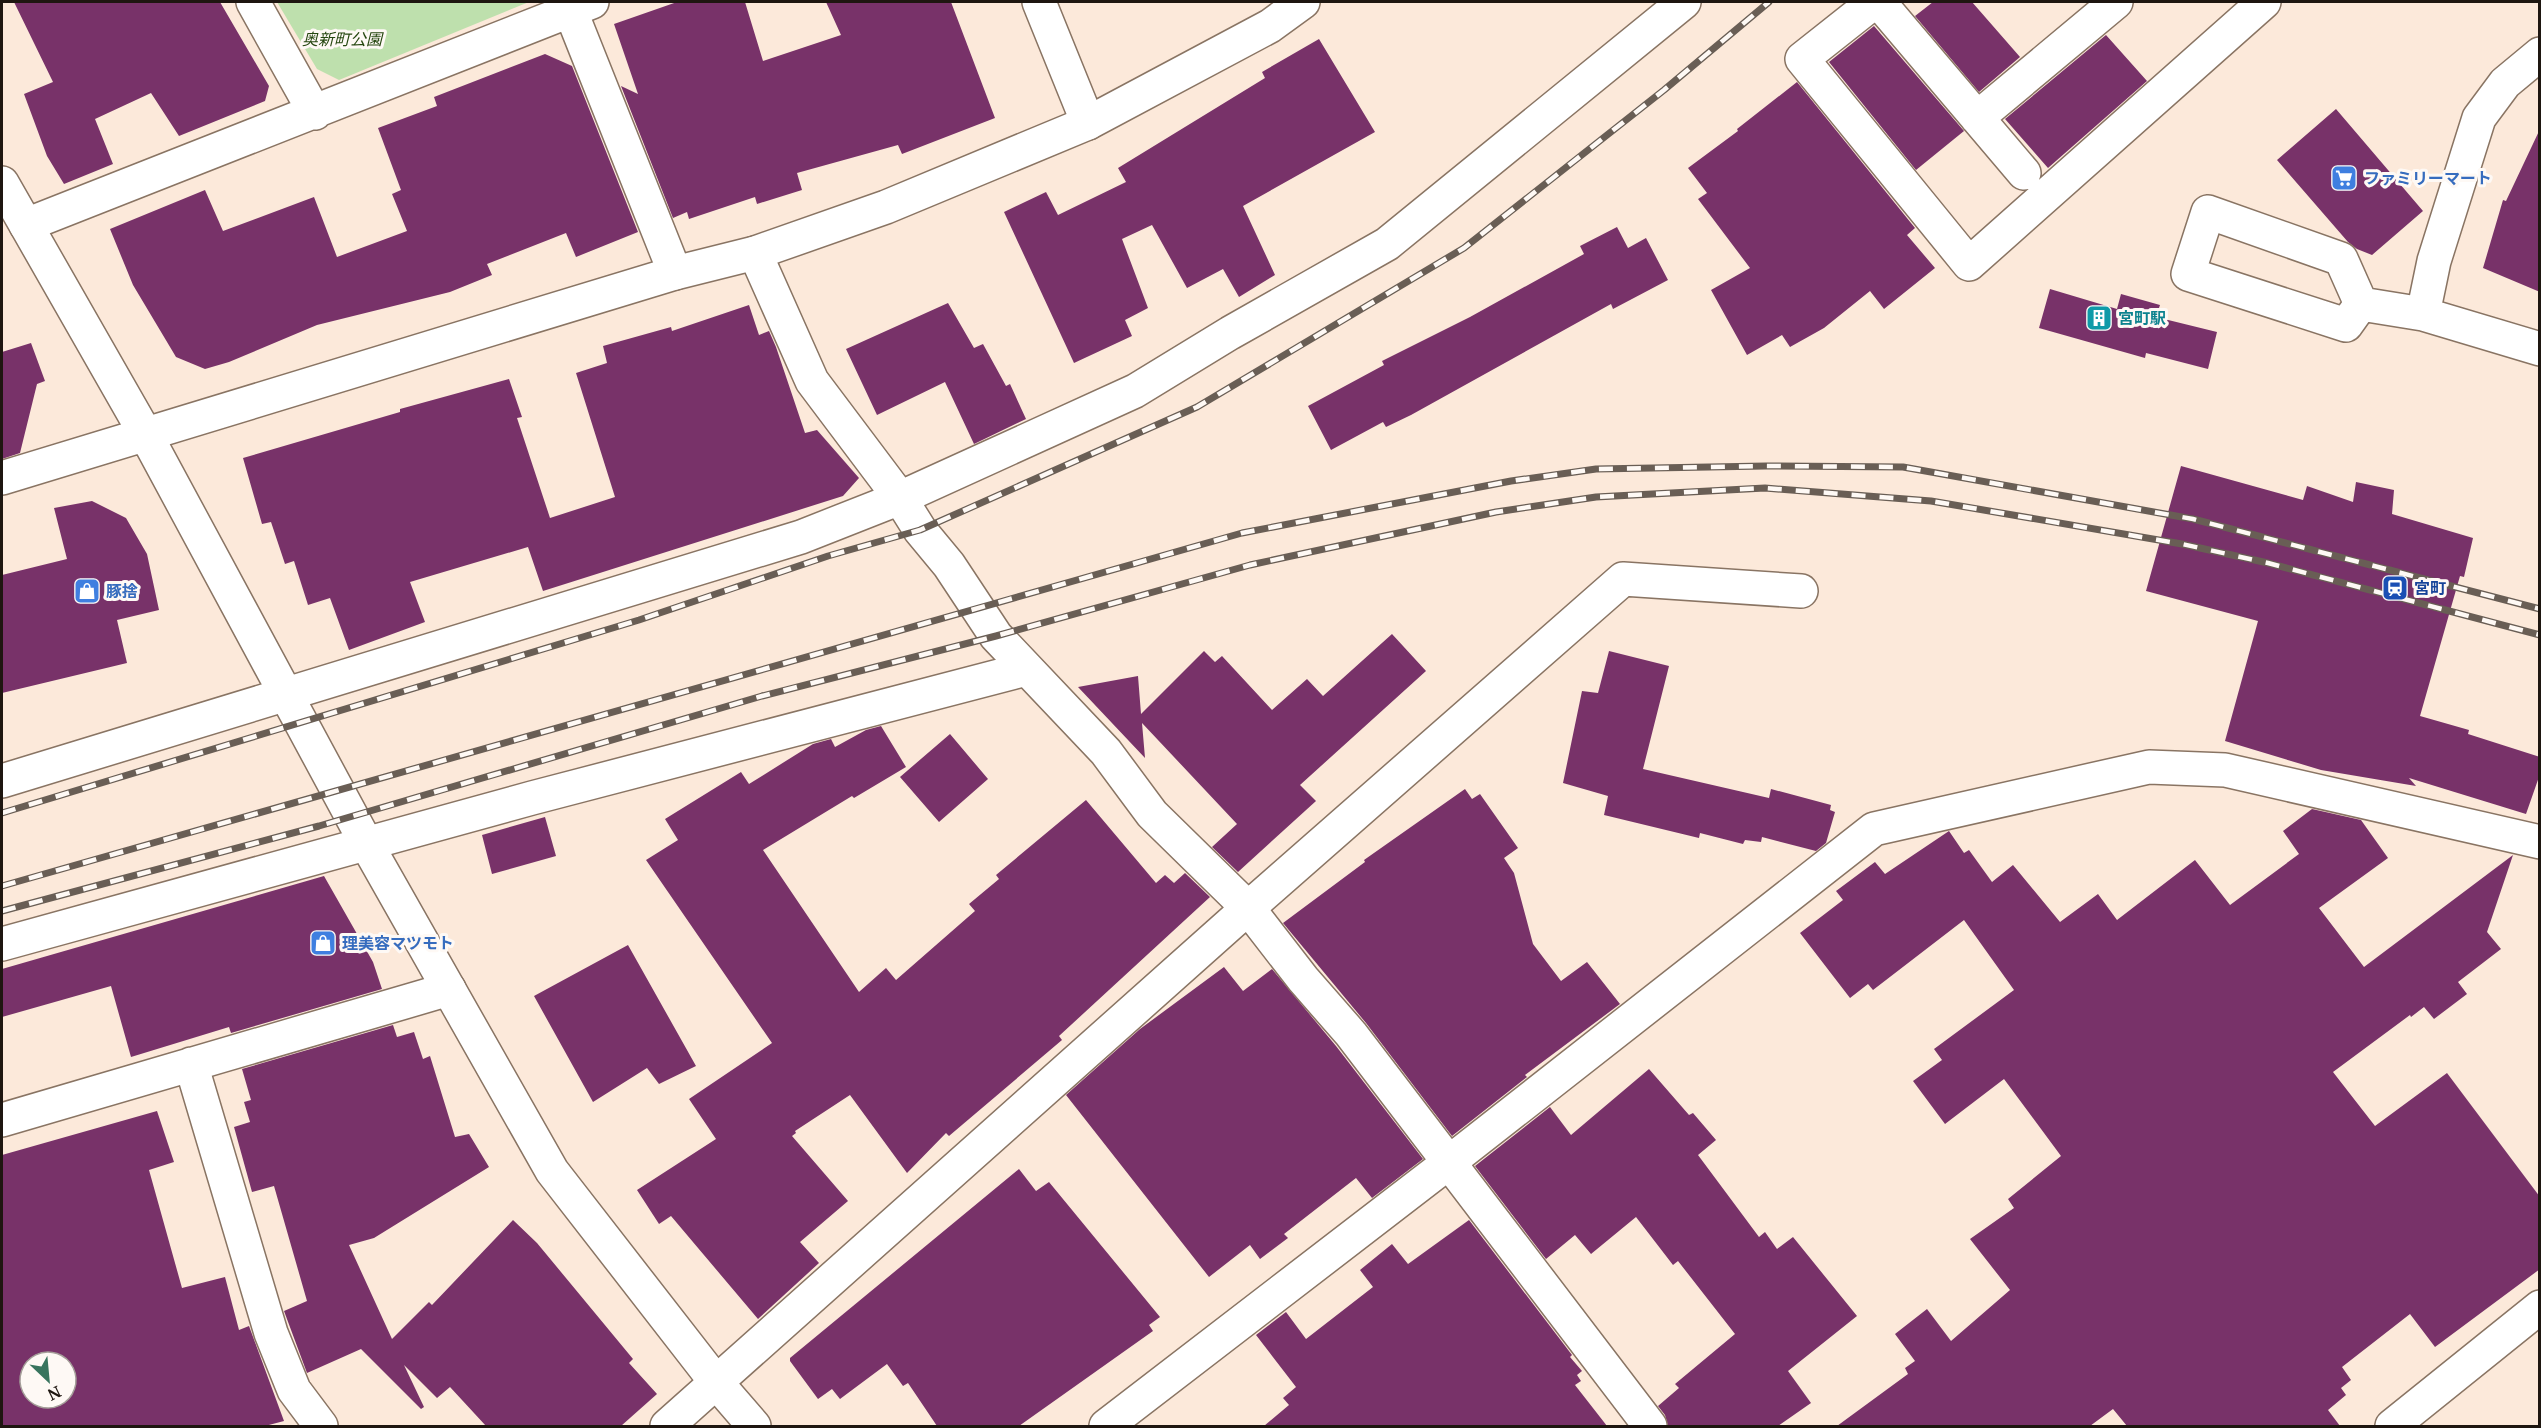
<svg xmlns="http://www.w3.org/2000/svg" width="2541" height="1428" font-family="'Noto Serif','Noto Sans JP',serif">
  <style>
    .green { fill: #bee0ad }
    .building { fill: #783269; fill-rule: evenodd }
    .lines { fill: none; stroke-linecap: round; stroke-linejoin: round }
    .minor-casing { stroke: #897463; stroke-width: 36 }
    .tertiary-casing { stroke: #897463; stroke-width: 36 }
    .minor { stroke: #fff; stroke-width: 33 }
    .tertiary { stroke: #fff; stroke-width: 33 }
    .rail-casing { stroke: #695e55; stroke-width: 7 }
    .rail { stroke: #fef9f5; stroke-width: 4.5; stroke-dasharray: 14; stroke-linecap: butt }
    .labels { text-anchor: middle; stroke-width: 6; stroke-linejoin: round; paint-order: stroke }
    .park-label { font-size: 16px; font-style: italic; fill: #264710; stroke: #fef9f5 }
    .shop-label { font-size: 16px; font-weight: bold; fill: #366cbe; stroke: #fef9f5; text-anchor: start }
    .culture-label { font-size: 16px; font-weight: bold; fill: #0d838f; stroke: #fef9f5; text-anchor: start }
    .transit-label { font-size: 16px; font-weight: bold; fill: #164399; stroke: #fef9f5; text-anchor: start }
  </style>
  <rect width="100%" height="100%" fill="#fce9da"/>
  <path class="green" d="M 277,2 L 529,2 L 339,80 L 317,69 Z"/>
  <path class="building" d="M 14,2 L 220,2 L 269,86 L 265,101 L 179,136 L 151,93 L 95,119 L 113,164 L 64,184 L 47,156 L 24,94 L 53,82 Z
    M 677,2 L 745,2 L 763,61 L 841,35 L 826,2 L 951,2 L 995,118 L 902,154 L 898,145 L 797,173 L 802,190 L 757,204 L 755,197 L 689,219 L 687,212 L 673,218 L 621,86 L 638,94 L 614,24 Z
    M 1933,2 L 1972,2 L 2020,57 L 1979,92 L 1915,16 Z
    M 1874,26 L 1964,131 L 1916,170 L 1829,62 Z
    M 2106,35 L 2147,81 L 2048,168 L 2005,119 Z
    M 1319,39 L 1375,132 L 1243,206 L 1275,275 L 1239,297 L 1223,269 L 1187,288 L 1152,225 L 1122,239 L 1148,308 L 1125,320 L 1132,336 L 1074,363 L 1004,212 L 1046,192 L 1058,215 L 1126,182 L 1118,168 L 1265,78 L 1262,72 Z
    M 545,54 L 572,66 L 638,232 L 576,257 L 566,233 L 487,264 L 492,275 L 450,292 L 317,325 L 229,362 L 205,369 L 176,357 L 133,285 L 110,229 L 205,190 L 223,231 L 314,197 L 337,257 L 407,231 L 392,194 L 401,190 L 378,128 L 437,106 L 434,97 Z
    M 1797,82 L 1915,228 L 1907,235 L 1935,268 L 1884,309 L 1870,291 L 1824,328 L 1790,347 L 1782,335 L 1747,355 L 1711,290 L 1750,268 L 1698,199 L 1707,193 L 1688,168 L 1738,131 L 1737,129 Z
    M 2336,109 L 2423,211 L 2372,255 L 2357,249 L 2348,242 L 2277,160 Z
    M 2540,129 L 2540,292 L 2483,268 L 2503,200 L 2506,201 Z
    M 1617,227 L 1628,248 L 1646,238 L 1668,280 L 1613,309 L 1611,304 L 1411,415 L 1386,427 L 1383,422 L 1331,450 L 1308,406 L 1384,365 L 1382,361 L 1470,317 L 1584,254 L 1580,246 Z
    M 2050,289 L 2117,309 L 2121,294 L 2160,305 L 2156,317 L 2217,332 L 2208,369 L 2146,353 L 2145,358 L 2039,328 Z
    M 948,303 L 974,348 L 983,344 L 1006,386 L 1010,384 L 1026,419 L 974,444 L 945,382 L 877,415 L 846,349 Z
    M 749,305 L 759,335 L 769,331 L 776,347 L 805,433 L 817,430 L 859,478 L 843,496 L 543,591 L 528,547 L 410,582 L 425,622 L 349,650 L 330,598 L 308,605 L 294,561 L 285,564 L 271,522 L 262,524 L 243,458 L 400,412 L 400,409 L 509,379 L 522,417 L 517,418 L 550,518 L 615,497 L 576,373 L 607,363 L 603,346 L 671,327 L 672,331 Z
    M 31,343 L 45,381 L 37,384 L 20,453 L 2,459 L 2,352 Z
    M 2181,466 L 2303,500 L 2307,486 L 2353,502 L 2356,482 L 2394,490 L 2392,514 L 2473,538 L 2464,577 L 2460,576 L 2420,716 L 2469,730 L 2468,734 L 2540,757 L 2540,774 L 2526,814 L 2409,778 L 2416,786 L 2321,770 L 2225,741 L 2258,621 L 2146,591 Z
    M 92,501 L 126,518 L 147,554 L 159,610 L 117,620 L 127,663 L 2,693 L 2,575 L 67,559 L 54,508 Z
    M 1392,634 L 1426,671 L 1300,785 L 1316,801 L 1238,872 L 1212,847 L 1237,824 L 1142,723 L 1145,758 L 1078,687 L 1138,676 L 1141,714 L 1204,651 L 1215,662 L 1222,656 L 1272,710 L 1307,679 L 1323,696 Z
    M 1609,651 L 1669,666 L 1643,769 L 1769,798 L 1771,789 L 1831,805 L 1830,810 L 1835,812 L 1826,843 L 1816,851 L 1762,837 L 1761,842 L 1745,840 L 1743,844 L 1700,833 L 1699,838 L 1604,815 L 1608,796 L 1563,783 L 1582,691 L 1598,693 Z
    M 881,726 L 906,767 L 854,798 L 852,796 L 763,850 L 859,992 L 886,968 L 896,980 L 975,911 L 969,904 L 999,879 L 996,875 L 1086,800 L 1156,883 L 1165,875 L 1174,883 L 1185,873 L 1210,897 L 1059,1036 L 1062,1040 L 949,1136 L 946,1133 L 907,1173 L 850,1095 L 795,1131 L 796,1133 L 792,1136 L 848,1201 L 800,1242 L 819,1263 L 758,1319 L 671,1216 L 659,1224 L 637,1190 L 716,1139 L 689,1099 L 772,1043 L 646,860 L 678,840 L 665,819 L 741,772 L 749,784 L 813,744 L 831,739 L 835,747 L 866,730 Z
    M 950,734 L 988,779 L 939,822 L 900,777 Z
    M 1465,789 L 1472,799 L 1480,794 L 1518,848 L 1504,858 L 1514,873 L 1533,944 L 1561,981 L 1587,962 L 1620,1004 L 1525,1075 L 1527,1077 L 1452,1136 L 1366,1023 L 1283,923 L 1365,862 L 1364,860 Z
    M 2312,809 L 2361,820 L 2388,858 L 2319,908 L 2364,967 L 2513,855 L 2487,932 L 2501,949 L 2458,982 L 2467,994 L 2434,1019 L 2424,1007 L 2411,1017 L 2410,1015 L 2333,1072 L 2375,1126 L 2447,1073 L 2540,1197 L 2540,1269 L 2435,1347 L 2410,1314 L 2342,1367 L 2351,1380 L 2341,1388 L 2346,1395 L 2328,1410 L 2340,1426 L 2127,1426 L 2113,1409 L 2090,1426 L 1837,1426 L 1908,1374 L 1905,1368 L 1915,1361 L 1895,1334 L 1927,1309 L 1951,1341 L 2010,1290 L 1970,1239 L 2014,1208 L 2008,1199 L 2061,1156 L 2004,1079 L 1945,1124 L 1913,1081 L 1942,1060 L 1934,1049 L 2014,990 L 1964,920 L 1873,990 L 1868,984 L 1850,998 L 1800,933 L 1843,900 L 1836,891 L 1875,862 L 1885,874 L 1949,831 L 1964,853 L 1969,850 L 1992,882 L 2013,865 L 2060,922 L 2098,894 L 2117,920 L 2195,860 L 2230,905 L 2299,854 L 2283,831 Z
    M 545,817 L 556,856 L 492,874 L 482,835 Z
    M 324,876 L 373,962 L 382,989 L 231,1033 L 229,1027 L 131,1057 L 111,986 L 2,1017 L 2,969 Z
    M 628,945 L 696,1066 L 659,1084 L 647,1068 L 593,1102 L 534,996 Z
    M 1224,967 L 1243,991 L 1272,969 L 1336,1046 L 1423,1159 L 1372,1198 L 1356,1178 L 1284,1234 L 1288,1238 L 1260,1259 L 1250,1245 L 1209,1277 L 1066,1095 L 1140,1029 Z
    M 393,1025 L 397,1037 L 414,1032 L 423,1059 L 430,1056 L 455,1137 L 469,1134 L 489,1167 L 374,1238 L 349,1245 L 392,1339 L 429,1302 L 432,1305 L 513,1220 L 537,1243 L 633,1359 L 629,1363 L 657,1394 L 621,1426 L 486,1426 L 450,1387 L 437,1398 L 404,1365 L 424,1407 L 421,1409 L 361,1349 L 307,1373 L 284,1311 L 307,1301 L 274,1186 L 252,1192 L 234,1127 L 250,1122 L 244,1102 L 251,1100 L 242,1069 Z
    M 1649,1069 L 1689,1115 L 1693,1113 L 1716,1140 L 1698,1155 L 1759,1237 L 1765,1232 L 1777,1249 L 1793,1237 L 1857,1316 L 1788,1371 L 1811,1403 L 1778,1426 L 1668,1426 L 1665,1415 L 1658,1406 L 1679,1388 L 1675,1384 L 1735,1334 L 1678,1261 L 1673,1265 L 1636,1217 L 1591,1254 L 1575,1235 L 1546,1259 L 1475,1166 L 1550,1107 L 1571,1135 Z
    M 157,1111 L 174,1162 L 149,1170 L 182,1288 L 225,1277 L 239,1330 L 249,1326 L 284,1421 L 265,1426 L 2,1426 L 2,1155 ZM 30,1362 L 66,1362 L 66,1398 L 30,1398 Z
    M 1019,1169 L 1036,1191 L 1049,1182 L 1160,1317 L 1149,1325 L 1153,1331 L 1019,1426 L 937,1426 L 908,1383 L 903,1386 L 887,1364 L 840,1399 L 832,1389 L 818,1399 L 790,1361 L 790,1358 Z
    M 1469,1220 L 1572,1355 L 1570,1357 L 1582,1371 L 1577,1375 L 1581,1381 L 1575,1385 L 1607,1426 L 1264,1426 L 1289,1405 L 1283,1398 L 1296,1387 L 1256,1335 L 1286,1312 L 1306,1339 L 1373,1287 L 1360,1270 L 1392,1244 L 1408,1264 Z"/>
  <g class="lines">
    <g class="minor-casing">
      <path id="minor" d="M 253,2 L 315,113
        M 567,2 L 675,273
        M 1039,2 L 1088,123
        M 1874,2 L 1802,59 L 1969,264 L 2264,2
        M 1879,2 L 2024,173
        M 1977,118 L 2116,2
        M 2208,212 L 2341,259 L 2361,304 L 2346,325 L 2188,274 Z
        M 26,225 L 592,2
        M 755,253 L 812,381 L 900,498 L 920,530 L 949,565 L 996,636 L 1106,752 L 1152,814 L 1248,908 L 1303,979 L 1351,1034 L 1650,1426
        M 2361,304 L 2423,314 L 2434,261 L 2479,118 L 2505,83 L 2540,54
        M 2423,314 L 2540,349
        M 2,781 L 801,537 L 900,498 L 1135,391 L 1230,333 L 1387,244 L 1684,2
        M 2,944 L 532,798 L 1026,669
        M 191,1064 L 271,1333 L 294,1390 L 321,1426
        M 2,1120 L 449,989
        M 667,1426 L 1248,908 L 1623,579 L 1801,591
        M 1106,1426 L 1448,1163 L 1874,829 L 2149,767 L 2225,770 L 2540,842"/>
    </g>
    <g class="tertiary-casing">
      <path id="tertiary" d="M 2,183 L 146,435 L 366,843 L 552,1171 L 716,1382 L 754,1426
        M 2,478 L 675,273 L 755,253 L 886,207 L 1088,123 L 1270,26 L 1303,2
        M 2392,1426 L 2540,1307"/>
    </g>
    <use href="#minor" class="minor"/>
    <use href="#tertiary" class="tertiary"/>
    <g class="rail-casing">
      <path id="rail" d="M 2,813 L 639,620 L 828,556 L 920,530 L 1197,407 L 1464,248 L 1664,90 L 1769,2
        M 2,886 L 1242,533 L 1511,481 L 1596,469 L 1766,466 L 1903,467 L 2193,519 L 2540,609
        M 2,911 L 319,826 L 762,696 L 996,636 L 1250,565 L 1496,512 L 1596,497 L 1765,488 L 1931,501 L 2182,544 L 2268,563 L 2540,635"/>
    </g>
    <use href="#rail" class="rail"/>
  </g>
  <defs>
    <g id="supermarket-square" transform="scale(1.35)"><rect x="-9" y="-9" width="18" height="18" rx="4" fill="#3f7fe0" stroke="#fef9f5"/><path d="M-6-5.5h2.5l.6 2H6L4.5 2H-2.5L-4.4-4H-6ZM-1.5 3.2a1.3 1.3 0 1 0 .1 0ZM3 3.2a1.3 1.3 0 1 0 .1 0Z" fill="#fff"/></g>
    <g id="building-square" transform="scale(1.35)"><rect x="-9" y="-9" width="18" height="18" rx="4" fill="#0f9aa8" stroke="#fef9f5"/><path d="M-4-6H4V6H1V3H-1V6H-4ZM-2.5-4.3h1.7v1.8h-1.7ZM.8-4.3h1.7v1.8H.8ZM-2.5-1h1.7V.8h-1.7ZM.8-1h1.7V.8H.8Z" fill="#fff"/></g>
    <g id="station-square" transform="scale(1.35)"><rect x="-9" y="-9" width="18" height="18" rx="4" fill="#1a4fb4" stroke="#fef9f5"/><path d="M-3-6H3Q5-6 5-4V2Q5 4 3 4L4.5 6H3L1.5 4h-3L-3 6H-4.5L-3 4Q-5 4-5 2V-4Q-5-6-3-6ZM-3.5-4v3h7v-3ZM-3.5 1v1.5H-2V1ZM2 1v1.5H3.5V1Z" fill="#fff"/></g>
    <g id="shop-square" transform="scale(1.35)"><rect x="-9" y="-9" width="18" height="18" rx="4" fill="#3f7fe0" stroke="#fef9f5"/><path d="M-5-2.5h2.3a2.7 3.5 0 0 1 5.4 0H5L5.5 6h-11ZM-1.5-2.5h3a1.5 2.3 0 0 0-3 0Z" fill="#fff"/></g>
  </defs>
  <g fill-rule="evenodd">
    <use href="#supermarket-square" x="2344" y="178"/>
    <use href="#building-square" x="2099" y="318"/>
    <use href="#station-square" x="2395" y="588"/>
    <use href="#shop-square" x="87" y="591"/>
    <use href="#shop-square" x="323" y="943"/>
  </g>
  <g class="labels">
    <g class="park-label">
      <text x="342" y="45">奥新町公園</text>
    </g>
    <g class="shop-label">
      <text x="2364" y="184">ファミリーマート</text>
      <text x="106" y="597">豚捨</text>
      <text x="342" y="949">理美容マツモト</text>
    </g>
    <g class="culture-label">
      <text x="2118" y="324">宮町駅</text>
    </g>
    <g class="transit-label">
      <text x="2414" y="594">宮町</text>
    </g>
  </g>
  <rect width="2541" height="1428" fill="none" stroke="#1e1610" stroke-width="6"/>
  <g transform="translate(48 1380) rotate(154)"><circle r="28" fill="#fef9f5" stroke="#a49e99" stroke-width="1.5"/>
  <path d="M0-4.5L10 22L0 15L-10 22Z" fill="#38745e"/>
  <text y="-9" font-size="16" font-weight="bold" text-anchor="middle" fill="#1e1610">N</text>
  </g>
</svg>
